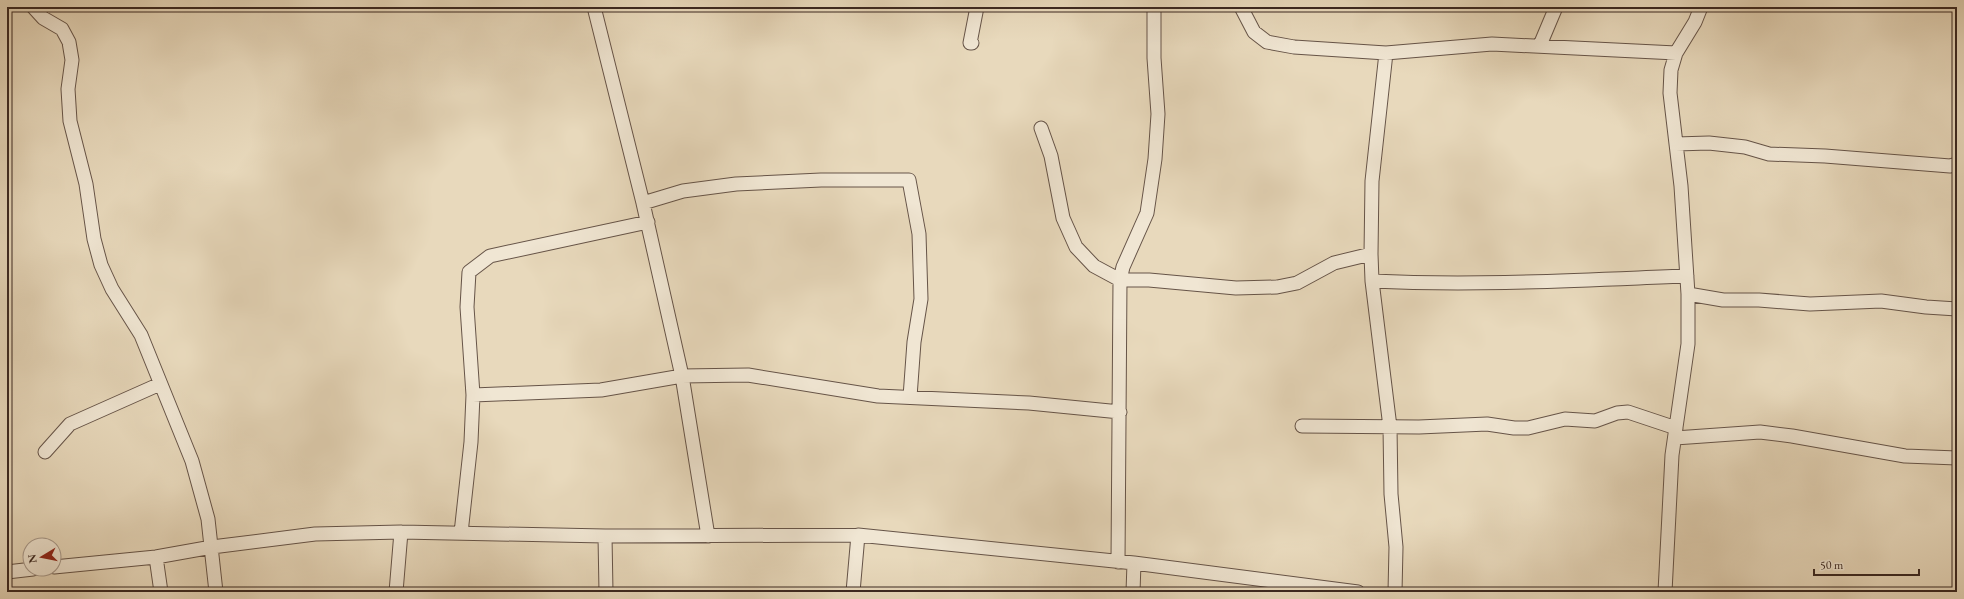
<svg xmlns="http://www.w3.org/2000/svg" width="1964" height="599" font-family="'EB Garamond',serif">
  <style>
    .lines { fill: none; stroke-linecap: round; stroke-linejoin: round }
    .street-casing { stroke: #665448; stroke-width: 15 }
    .street { stroke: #f0e6d3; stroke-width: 13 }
  </style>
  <rect width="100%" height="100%" fill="#e8d9bc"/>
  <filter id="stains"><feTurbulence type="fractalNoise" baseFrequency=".005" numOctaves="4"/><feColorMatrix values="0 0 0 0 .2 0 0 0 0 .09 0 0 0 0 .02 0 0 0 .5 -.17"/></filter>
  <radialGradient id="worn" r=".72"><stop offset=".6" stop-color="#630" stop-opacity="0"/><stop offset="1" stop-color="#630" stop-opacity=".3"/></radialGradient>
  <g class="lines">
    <g class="street-casing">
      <path id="street" d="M 33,7 L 43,18 L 62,29 L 69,42 L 72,60 L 68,89 L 70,121 L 86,184 L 94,239 L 101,265 L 112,289 L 141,335 L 192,461 L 208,519 L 216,592
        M 594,7 L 643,203 L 682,376 L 708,536
        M 1241,7 L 1254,32 L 1267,42 L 1294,47 L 1386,53 L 1492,44 L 1676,53
        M 972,43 L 970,43 L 977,7
        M 1540,45 L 1556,7
        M 1386,53 L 1372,181 L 1371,254 L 1372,281 L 1390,427 L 1391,494 L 1396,547 L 1395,592
        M 1041,128 L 1051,156 L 1063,218 L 1076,247 L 1094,266 L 1120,280 L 1149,280 L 1236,288 L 1277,287 L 1297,283 L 1334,263 L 1371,254
        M 1676,144 L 1709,143 L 1745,147 L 1769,154 L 1825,156 L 1950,166 L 1957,164
        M 643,203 L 683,191 L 736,184 L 821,180 L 909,180 L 919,234 L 921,299 L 914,342 L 910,397
        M 1372,281 C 1477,286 1582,280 1687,276
        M 1688,294 L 1723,300 L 1759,300 L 1810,304 L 1881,301 L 1926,307 L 1957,309
        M 473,395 L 601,390 L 682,376 L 748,375 L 878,396 L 1029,403 L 1120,412
        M 1302,426 L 1419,427 L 1487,424 L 1514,428 L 1528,428 L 1565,419 L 1595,421 L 1617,413 L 1628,412 L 1676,428
        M 1675,438 L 1760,432 L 1792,436 L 1905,456 L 1957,458
        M 45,452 L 70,424 L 160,384
        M 461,533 L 471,442 L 473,395 L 467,307 L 469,272 L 490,256 L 648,222
        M 605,536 L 606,592
        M 156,557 L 161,592
        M 1118,562 L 1120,280 L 1123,267 L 1147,213 L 1155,159 L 1158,114 L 1154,58 L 1154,7
        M 54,567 L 156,557 L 212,547 L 315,534 L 401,532 L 605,536 L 858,535 L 1134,563 L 1358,592
        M 7,572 L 33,569
        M 396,592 L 401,532
        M 853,592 L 858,535
        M 1133,592 L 1134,563
        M 1665,592 L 1672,455 L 1688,344 L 1688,294 L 1681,186 L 1670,93 L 1671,70 L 1676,53 L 1695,22 L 1701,7"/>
    </g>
    <use href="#street" class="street"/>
  </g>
  <rect width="1964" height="599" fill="none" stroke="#e8d9bc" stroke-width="24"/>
  <rect x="8" y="8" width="1948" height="583" fill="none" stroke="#3b2821" stroke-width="2"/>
  <rect x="12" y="12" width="1940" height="575" fill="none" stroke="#3b2821"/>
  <g transform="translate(42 557) rotate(260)"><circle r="19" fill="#f0e6d3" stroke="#a89a8c"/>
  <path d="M0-3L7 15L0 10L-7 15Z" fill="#8f2418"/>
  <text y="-6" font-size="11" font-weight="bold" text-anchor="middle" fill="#3b2821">N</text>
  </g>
  <path d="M1814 569v6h105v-6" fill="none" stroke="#3b2821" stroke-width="2"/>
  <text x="1820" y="569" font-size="12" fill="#3b2821" stroke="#f0e6d3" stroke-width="3" paint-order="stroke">50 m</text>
  <rect width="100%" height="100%" filter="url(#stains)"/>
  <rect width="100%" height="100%" fill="url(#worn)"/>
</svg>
